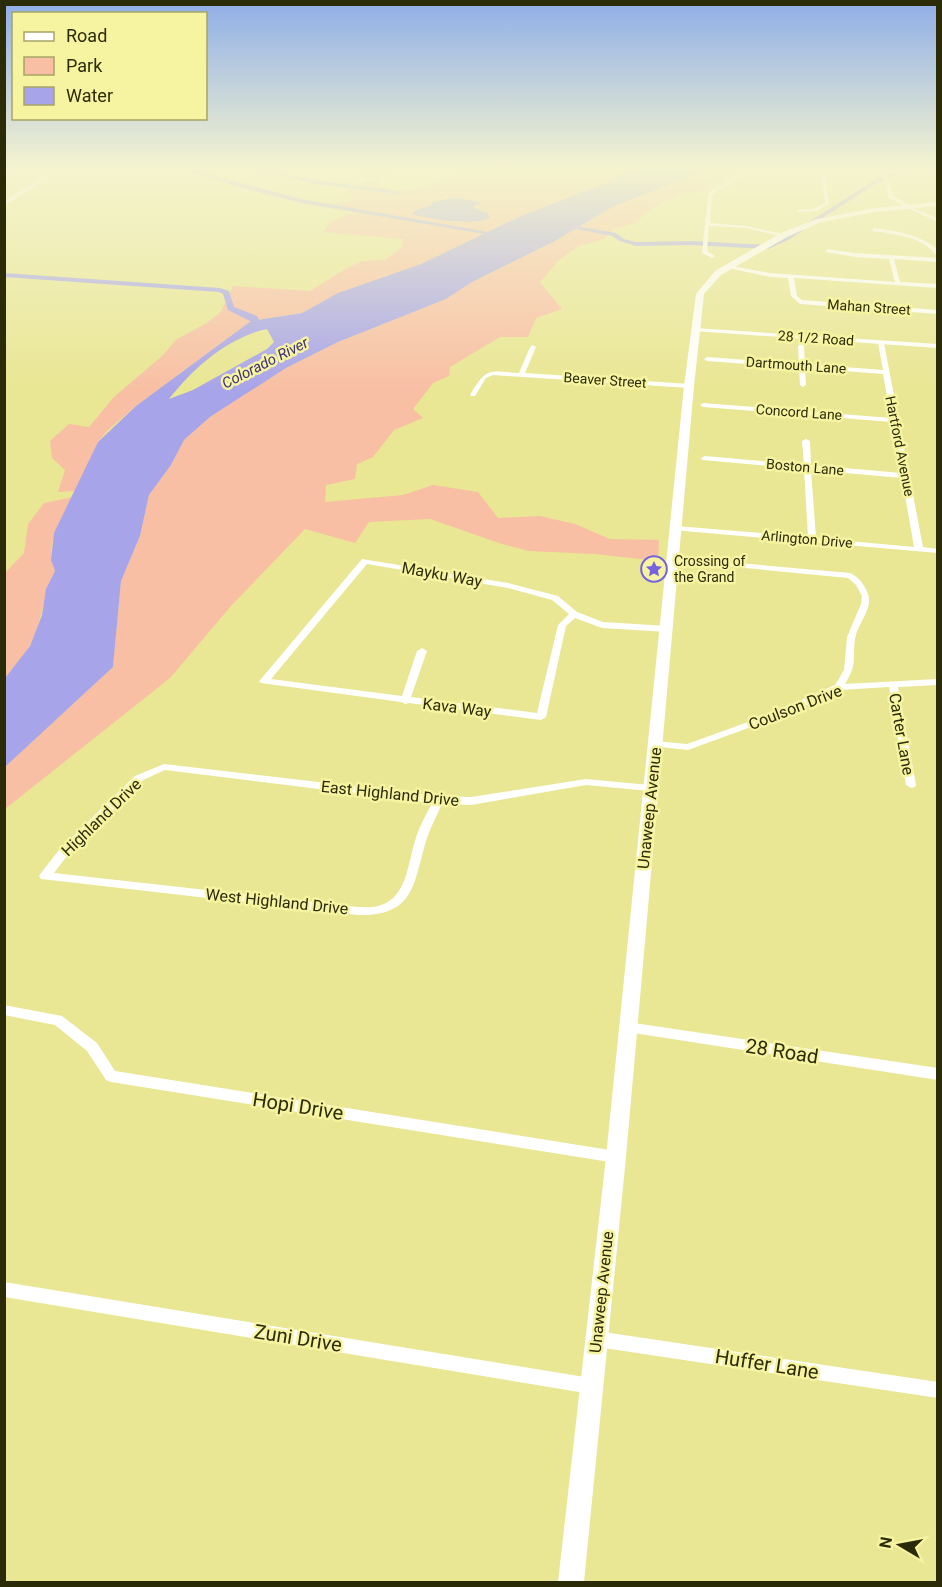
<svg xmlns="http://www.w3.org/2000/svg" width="942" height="1587" font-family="Roboto,sans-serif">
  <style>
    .green { fill: #f8bfa4 }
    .water { fill: #a8a4e9; fill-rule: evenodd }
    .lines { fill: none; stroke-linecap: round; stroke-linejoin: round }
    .canal { fill: #a8a4e9; fill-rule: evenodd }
    .minor { fill: #fff; fill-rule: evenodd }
    .tertiary { fill: #fff; fill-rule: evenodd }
    .secondary { fill: #fff; fill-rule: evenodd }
    .labels { text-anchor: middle; stroke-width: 5; stroke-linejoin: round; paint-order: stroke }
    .far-street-label { font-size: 14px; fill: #2c2b08; stroke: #f7f4a1 }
    .far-poi-label { font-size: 14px; fill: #2c2b08; stroke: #f7f4a1; text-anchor: start }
    .far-water-label { font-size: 15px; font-style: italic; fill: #3c2d7e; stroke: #f7f4a1 }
    .street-label { font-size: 16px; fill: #2c2b08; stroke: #f7f4a1 }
    .near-street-label { font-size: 20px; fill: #2c2b08; stroke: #f7f4a1 }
  </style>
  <rect width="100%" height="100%" fill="#e9e694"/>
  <path class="green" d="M 375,167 L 396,167 L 378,179 L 380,185 C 409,200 443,178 471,169 L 458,167 L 634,167 L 609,182 L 521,216 L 421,264 L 338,293 L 302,313 L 251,321 L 136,406 L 108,430 L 98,442 L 76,491 L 58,492 L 65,470 L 52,458 L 50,441 L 69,424 L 89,427 L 114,397 L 162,356 L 177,339 L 205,324 L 220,313 L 233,286 L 310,291 L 347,268 L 363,261 L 384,260 L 402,248 L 403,239 L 323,232 L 332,221 L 357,211 L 332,204 L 342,201 L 351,202 L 354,194 L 345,192 L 347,189 L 356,190 L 366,180 L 358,175 L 368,173 Z
    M 715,167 L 749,167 L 707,184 L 710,187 L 706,191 L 683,193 L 664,202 L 645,213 L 636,223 L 613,229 L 604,239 L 579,246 L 559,260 L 540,282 L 562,309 L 536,318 L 528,337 L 500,337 L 450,367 L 449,376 L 433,383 L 413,409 L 423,418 L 394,430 L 373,457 L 357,464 L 355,479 L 326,485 L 325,502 L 403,495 L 433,485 L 478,492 L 498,518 L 540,516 L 575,524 L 610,539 L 659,540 L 658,561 L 595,554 L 529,551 L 502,544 L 430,519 L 369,522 L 355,543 L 305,529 L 231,606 L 170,678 L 5,809 L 5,767 L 113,667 L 121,581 L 140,536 L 149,495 L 171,465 L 184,440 L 210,417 L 286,368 L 338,342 L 446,299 L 472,282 L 555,241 L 614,206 Z
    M 73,497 C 60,519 44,546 55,571 C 44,594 42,620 31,643 C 25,656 13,667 5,678 L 5,573 L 24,553 L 28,524 L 44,503 Z"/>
  <path class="water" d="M 634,167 L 715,167 L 614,206 L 555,241 L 472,282 L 446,299 L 338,342 L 286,368 L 210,417 L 184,440 L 171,465 L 149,495 L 140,536 L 121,581 L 113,667 L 5,767 L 5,678 L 30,646 L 42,615 L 46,589 L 55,571 L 51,560 L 54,533 L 98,442 L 136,406 L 251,321 L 302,313 L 338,293 L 421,264 L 521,216 L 609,182 ZM 267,329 L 274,342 L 267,349 L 193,390 L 169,399 C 193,368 228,337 267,329 Z
    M 452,198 L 483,202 L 473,206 L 474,208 L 487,213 L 490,217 C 477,227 429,219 412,214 L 416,210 L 431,206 L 432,202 Z"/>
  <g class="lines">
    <path class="canal" d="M 175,167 L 183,167 L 301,199 L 488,232 L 485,234 L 301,203 L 235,186 Z
      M 243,167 L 252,167 L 316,180 L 403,192 L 400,194 L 316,184 Z
      M 908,167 L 915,167 L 877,183 L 788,240 L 768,249 L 691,245 L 636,246 L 620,241 L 612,236 L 572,228 L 575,226 L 616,233 L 624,239 L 636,242 L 691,241 L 767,245 L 784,238 L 873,181 Z
      M 4,273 L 220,288 L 229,291 L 234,307 L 257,316 L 259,320 L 252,322 L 228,310 L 223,294 L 219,292 L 4,277 Z"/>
    <path class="minor" d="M 133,167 L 154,167 L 375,179 L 373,180 Z
      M 756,167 L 761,167 L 717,191 L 712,195 L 710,223 L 746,226 L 787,235 L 784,237 L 746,228 L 709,226 L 707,251 L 715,256 L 712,258 L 702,253 L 708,195 L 713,189 Z
      M 820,167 L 938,173 L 938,175 L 886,173 L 893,196 L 911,206 L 909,208 L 889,198 L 881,172 L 825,169 L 829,204 L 816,211 L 798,212 L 798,210 L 813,209 L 825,203 Z
      M 874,228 C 896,231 918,234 936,248 L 938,257 C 934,254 932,250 928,247 C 912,235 891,234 872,231 Z
      M 827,249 L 855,253 L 938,258 L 938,262 L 894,259 L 900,282 L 938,284 L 938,288 L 794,278 L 797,296 L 802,300 L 938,310 L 938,314 L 800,304 L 791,296 L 788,278 L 770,277 L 724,267 L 727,265 L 770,273 L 895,282 L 889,259 L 855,257 L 825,252 Z
      M 881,341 L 884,343 L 923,547 L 938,549 L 938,553 L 673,530 L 672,528 L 676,526 L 808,537 L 804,469 L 702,460 L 701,458 L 705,456 L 804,465 L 802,441 L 806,439 L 810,441 L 811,465 L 901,473 L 892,422 L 703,407 L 700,405 L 703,403 L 891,418 L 883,374 L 805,368 L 806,385 L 803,387 L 800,385 L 799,368 L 707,361 L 704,359 L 707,357 L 799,364 L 798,346 L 801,344 L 804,346 L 805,364 L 883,370 L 878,343 ZM 811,470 L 902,478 L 914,547 L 816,538 Z
      M 533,345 L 536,347 L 525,373 L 689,384 L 692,386 L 689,388 L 493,375 L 486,378 L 475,396 L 471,396 L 470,395 C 487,367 488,371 519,373 L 530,347 Z
      M 670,557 L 850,573 C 856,576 861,580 864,586 C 878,607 859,618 855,639 C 852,660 858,663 845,684 L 938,679 L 938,685 L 898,687 L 916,785 L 915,787 L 911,788 L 906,785 L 889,687 L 840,690 L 776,718 L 688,750 L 651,746 L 650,744 L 651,742 L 655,741 L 687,744 L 770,714 L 835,685 L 844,670 L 847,637 L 861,604 L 862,596 L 856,585 L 848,578 L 673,561 L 670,561 Z
      M 362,559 L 508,583 L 558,596 L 577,612 L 603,622 L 667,626 L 671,629 L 667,632 L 602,628 L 575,618 L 566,626 L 546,717 L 541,720 L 409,703 L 405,704 L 401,702 L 261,683 L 259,681 L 261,679 ZM 367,564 L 508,588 L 552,600 L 569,614 L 558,625 L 537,713 L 411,697 L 427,651 L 422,648 L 417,651 L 402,696 L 271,679 Z
      M 164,764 L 439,796 L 471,797 L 586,779 L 650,785 L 655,788 L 650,791 L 586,785 L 471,805 L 442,804 C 437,815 431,826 427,838 C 413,882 417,916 358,915 L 41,879 L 39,876 L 41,873 L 59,850 L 135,776 ZM 165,770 L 432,803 C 426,815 419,827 415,841 C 408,862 407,897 381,905 C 374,908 366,907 358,907 L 54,873 L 67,856 L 143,780 Z
      M 4,1005 L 62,1016 L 97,1043 L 115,1071 L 616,1151 L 621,1153 L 623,1157 L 621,1161 L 616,1163 L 111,1082 L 106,1080 L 87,1051 L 55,1025 L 4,1015 Z
      M 627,1022 L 938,1068 L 938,1080 L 627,1032 L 622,1031 L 621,1027 L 622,1023 Z
      M 4,1282 L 591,1378 L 597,1380 L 599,1386 L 597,1392 L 591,1394 L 4,1297 Z
      M 597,1331 L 938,1382 L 938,1398 L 597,1347 L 591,1345 L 589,1339 L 591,1333 Z"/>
    <path class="tertiary" d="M 60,167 L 66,167 L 4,206 L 4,201 Z
      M 907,206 L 938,218 L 938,222 L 907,208 Z
      M 695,328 L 938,344 L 938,348 L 693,331 L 692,330 Z"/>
    <path class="secondary" d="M 938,202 L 938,206 L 875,212 L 821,222 L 787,237 L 721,275 L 704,294 L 694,386 L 626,1157 L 584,1582 L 558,1582 L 606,1157 L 684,386 L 696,294 L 715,271 L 781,233 L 817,219 L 875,208 Z"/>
  </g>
  <linearGradient id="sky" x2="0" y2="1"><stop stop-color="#8eaee8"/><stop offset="0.43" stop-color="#f5f4cf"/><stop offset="1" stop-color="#f5f4cf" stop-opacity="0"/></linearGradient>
  <rect width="942" height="389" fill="url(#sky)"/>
  <defs>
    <g id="sight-ring" transform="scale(1.35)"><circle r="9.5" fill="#f7f4a1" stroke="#7663de" stroke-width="1.5"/><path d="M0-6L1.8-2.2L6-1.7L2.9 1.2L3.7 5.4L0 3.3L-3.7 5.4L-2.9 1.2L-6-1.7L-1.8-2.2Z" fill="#7663de"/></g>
  </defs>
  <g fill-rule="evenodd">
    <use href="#sight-ring" x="654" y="569"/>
  </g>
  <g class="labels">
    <g class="far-street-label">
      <text transform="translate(869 307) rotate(4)" y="5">Mahan Street</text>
      <text transform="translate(816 338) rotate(4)" y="5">28 1/2 Road</text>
      <text transform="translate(796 365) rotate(4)" y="5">Dartmouth Lane</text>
      <text transform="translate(605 380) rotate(4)" y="5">Beaver Street</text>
      <text transform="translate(799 412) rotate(4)" y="5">Concord Lane</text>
      <text transform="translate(900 446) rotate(79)" y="5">Hartford Avenue</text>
      <text transform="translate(805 467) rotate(5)" y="5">Boston Lane</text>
      <text transform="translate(807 539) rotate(5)" y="5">Arlington Drive</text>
    </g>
    <g class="far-poi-label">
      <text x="674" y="566">Crossing of<tspan x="674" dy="16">the Grand</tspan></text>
    </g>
    <g class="far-water-label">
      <text transform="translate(265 363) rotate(-27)" y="5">Colorado River</text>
    </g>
    <g class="street-label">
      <text transform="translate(442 574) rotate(10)" y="6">Mayku Way</text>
      <text transform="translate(457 707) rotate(7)" y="6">Kava Way</text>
      <text transform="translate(795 707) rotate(-21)" y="6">Coulson Drive</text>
      <text transform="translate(902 734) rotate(80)" y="6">Carter Lane</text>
      <text transform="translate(390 793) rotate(6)" y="6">East Highland Drive</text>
      <text transform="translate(649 808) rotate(-84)" y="6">Unaweep Avenue</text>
      <text transform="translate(101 817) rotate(-44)" y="6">Highland Drive</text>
      <text transform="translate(277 901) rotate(6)" y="6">West Highland Drive</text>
      <text transform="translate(601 1292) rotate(-84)" y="6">Unaweep Avenue</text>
    </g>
    <g class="near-street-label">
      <text transform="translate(782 1051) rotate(9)" y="7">28 Road</text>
      <text transform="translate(298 1106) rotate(9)" y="7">Hopi Drive</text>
      <text transform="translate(298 1338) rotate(9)" y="7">Zuni Drive</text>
      <text transform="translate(767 1364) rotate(9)" y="7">Huffer Lane</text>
    </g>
  </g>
  <rect width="942" height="1587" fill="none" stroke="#2c2b08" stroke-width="12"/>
  <rect x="12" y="12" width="195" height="108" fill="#f7f4a1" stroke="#a6a464" stroke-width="1.5"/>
  <rect x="24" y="32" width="30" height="9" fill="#ffffff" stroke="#a6a464" stroke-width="1.5"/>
  <text x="66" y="42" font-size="18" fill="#2c2b08">Road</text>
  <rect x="24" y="57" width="30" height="18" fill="#f8bfa4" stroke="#a6a464" stroke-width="1.5"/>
  <text x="66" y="72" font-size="18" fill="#2c2b08">Park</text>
  <rect x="24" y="87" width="30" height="18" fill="#a8a4e9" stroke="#a6a464" stroke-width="1.5"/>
  <text x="66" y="102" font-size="18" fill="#2c2b08">Water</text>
  <g transform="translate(900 1545) rotate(280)" stroke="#f7f4a1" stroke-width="4.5" paint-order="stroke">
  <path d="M0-4.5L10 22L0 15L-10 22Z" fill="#2c2b08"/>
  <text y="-9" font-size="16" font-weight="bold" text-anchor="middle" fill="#2c2b08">N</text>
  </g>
</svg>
